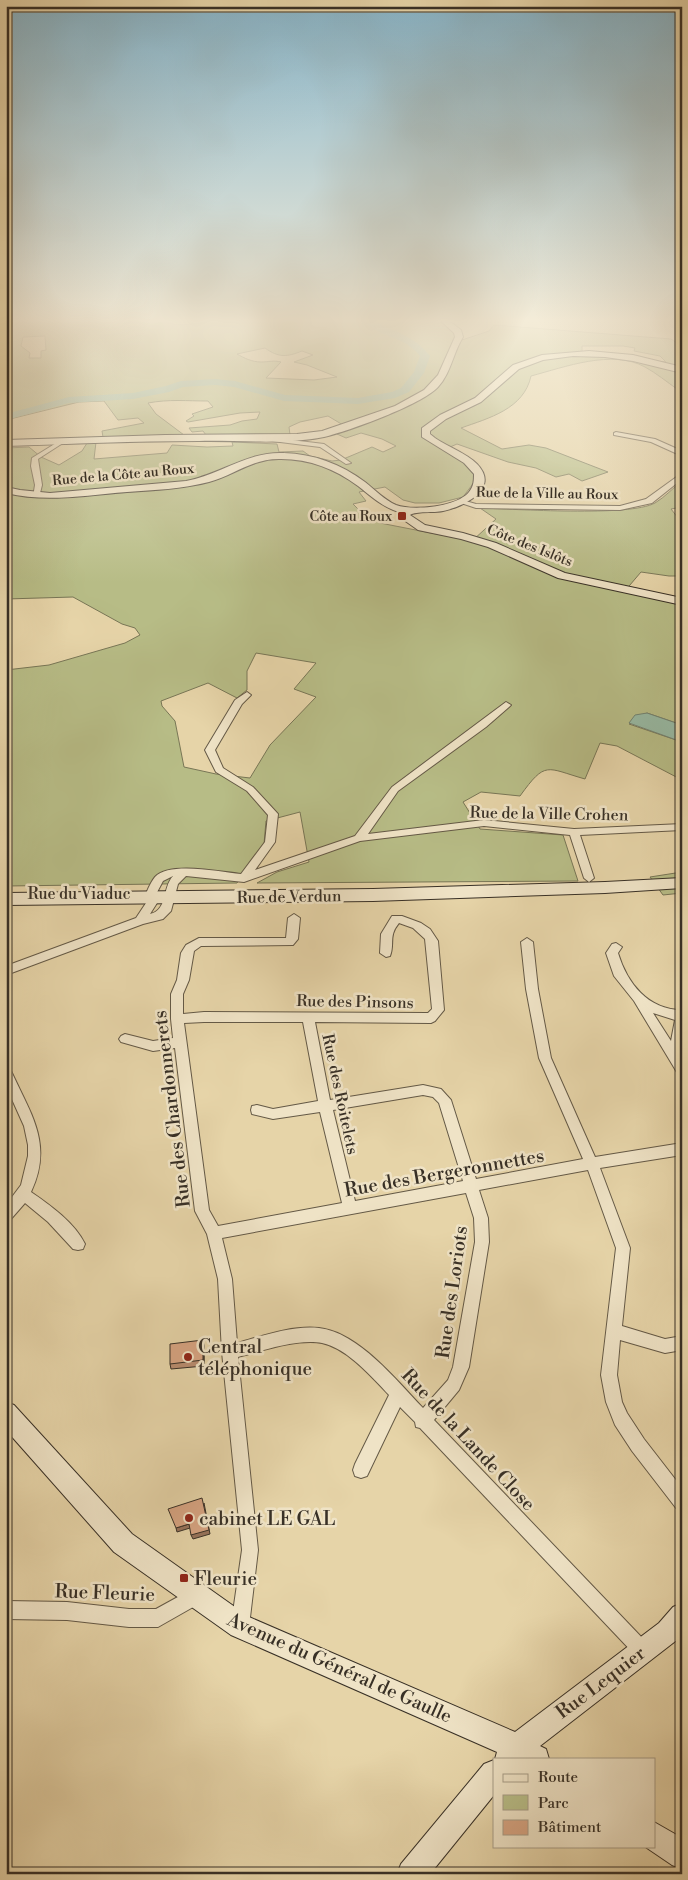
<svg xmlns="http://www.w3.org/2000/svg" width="688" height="1880" font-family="'Libre Bodoni',serif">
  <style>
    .green { fill: #b7bc86; stroke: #787656; fill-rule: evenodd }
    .water { fill: #97b9a3; stroke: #718271 }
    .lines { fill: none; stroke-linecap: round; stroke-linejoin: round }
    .river { fill: #97b9a3; fill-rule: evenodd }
    .street-casing { stroke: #645946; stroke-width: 2 }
    .secondary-casing { stroke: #383026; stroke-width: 2 }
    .street { fill: #efe3c6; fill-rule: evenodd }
    .secondary { fill: #efe3c6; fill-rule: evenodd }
    .wall { fill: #b98d70; stroke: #383026 }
    .shaded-wall { fill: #96735b; stroke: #383026 }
    .building { fill: #d7a482; stroke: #383026 }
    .poi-dot { fill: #8f2418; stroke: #efe3c6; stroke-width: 2 }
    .labels { text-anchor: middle; stroke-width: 5; stroke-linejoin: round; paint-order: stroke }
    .far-street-label { font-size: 14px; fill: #383026; stroke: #efe3c6 }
    .far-poi-label { font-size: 14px; fill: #383026; stroke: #efe3c6; text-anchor: end }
    .street-label { font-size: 16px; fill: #383026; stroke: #efe3c6 }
    .near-street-label { font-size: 19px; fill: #383026; stroke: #efe3c6 }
    .near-poi-label { font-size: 19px; fill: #383026; stroke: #efe3c6; text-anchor: start }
  </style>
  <rect width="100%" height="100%" fill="#e6d4a8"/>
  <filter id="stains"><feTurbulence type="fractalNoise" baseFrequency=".004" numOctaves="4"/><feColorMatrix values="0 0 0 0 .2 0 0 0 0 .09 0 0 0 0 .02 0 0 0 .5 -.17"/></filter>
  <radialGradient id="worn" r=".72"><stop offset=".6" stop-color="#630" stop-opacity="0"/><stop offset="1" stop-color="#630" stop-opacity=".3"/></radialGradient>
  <path class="green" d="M 6,320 L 163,320 C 177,329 198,323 213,320 L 449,320 L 457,327 L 462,340 L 489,331 L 494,325 L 671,339 C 687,348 682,373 682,389 L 677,389 C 667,382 656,373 645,367 C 612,349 565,367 531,376 C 524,409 489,418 461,428 L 502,449 L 529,445 L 546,448 L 608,472 L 582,481 L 569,474 L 556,477 L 536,468 L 508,462 L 457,444 L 450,447 L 473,471 L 475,481 L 463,497 L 439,503 L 415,503 L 403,500 L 385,487 L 359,492 L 366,501 L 353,504 L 362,513 L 380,523 L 472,541 L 496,519 L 480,508 C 514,509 630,517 655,503 C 665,497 673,488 682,481 L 682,507 L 671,509 L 682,523 L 682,576 L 669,576 L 641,572 L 624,592 L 682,605 L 682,725 L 647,713 L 629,724 L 682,742 L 682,780 L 617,746 L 600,743 L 585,779 C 546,768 546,760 520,796 L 481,792 L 463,802 L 480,829 L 563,835 L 578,881 L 257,883 L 277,872 L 309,862 L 300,812 L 266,821 L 264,844 L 237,883 L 6,886 L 6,670 L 49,665 L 125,643 L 140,635 L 135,628 L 122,624 L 73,597 L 6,599 L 6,448 L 29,447 L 41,457 L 59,465 L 82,451 L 87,443 L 96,442 L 94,459 L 167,453 L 172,445 L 207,447 L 233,446 L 232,442 L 277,444 L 279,452 L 303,451 L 310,456 L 332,461 L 341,460 L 372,447 L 383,452 L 396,446 L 382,439 L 361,433 L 346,438 L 337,434 L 348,428 L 328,416 L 300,422 L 289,427 L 290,435 L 206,435 L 203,431 L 192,432 L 189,428 L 230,425 L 242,421 L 257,419 L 260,412 L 240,413 L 188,422 L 186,421 L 194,416 L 192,414 L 213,407 L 208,401 C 187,401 169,399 148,403 L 156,414 L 184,435 L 103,437 L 102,431 L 144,423 L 138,418 L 118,420 L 104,401 L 79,402 L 6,420 ZM 45,336 L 46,350 L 41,351 L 41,358 L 29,358 L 30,353 L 21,346 L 23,337 ZM 582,346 L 623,346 L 635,348 L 634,351 L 660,356 L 666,362 L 582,354 ZM 265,348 C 279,358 287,357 302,351 L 313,355 L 294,362 L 307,365 L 337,377 L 314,380 L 266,378 L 281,362 C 273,360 269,362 261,362 C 252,362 244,358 237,354 ZM 256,653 L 316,663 L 294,689 L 316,697 L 270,745 L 250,778 L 216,774 L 184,767 L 175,721 L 162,706 L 161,701 L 208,683 L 237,698 L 247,690 L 247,671 Z
    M 682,872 L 682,893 L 663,895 L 650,877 Z"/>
  <path class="water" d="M 647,713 L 682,725 L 682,742 L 629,723 L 635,715 Z"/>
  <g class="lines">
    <path class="river" d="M 362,320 C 372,319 376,323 384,326 C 403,335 417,339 430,356 L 424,373 L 409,392 L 395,398 L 358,404 L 284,401 L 234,387 L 215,385 L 183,387 L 169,392 L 133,399 L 69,403 L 6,420 L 6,414 L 69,397 L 133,393 L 166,386 L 181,381 L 215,379 L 235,381 L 285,395 L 358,398 L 392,392 L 401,388 L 414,372 L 420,356 C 404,335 379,338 362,320 Z"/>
    <g class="street-casing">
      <path id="street" d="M 616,432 L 655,439 L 682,451 L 682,456 L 651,442 L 614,435 L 614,433 Z
        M 274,438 L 324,444 L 351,463 L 346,464 L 320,447 L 272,441 L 271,440 Z
        M 61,440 L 66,441 L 38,459 L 42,485 L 39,497 L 33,497 L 35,485 L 31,466 L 32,458 Z
        M 682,473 L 682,479 L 652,503 L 620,510 L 476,508 L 458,502 L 462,500 L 476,504 L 620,506 L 646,499 Z
        M 247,692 L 251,695 L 242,704 L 215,750 L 223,768 L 253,787 L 278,814 L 275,842 L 255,870 L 355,836 L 392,787 L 506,702 L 511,705 L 509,707 L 486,727 L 398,791 L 368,834 L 484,820 L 574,829 L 682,824 L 682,830 L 580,835 L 594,878 L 589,882 L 584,878 L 570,835 L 484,826 L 360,841 L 244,882 L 186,876 L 178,884 L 171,911 L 163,919 L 143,924 L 6,975 L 6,966 L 136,918 L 146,903 L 144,898 C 147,892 150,883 155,877 C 169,861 221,872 241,874 L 265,842 L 268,815 L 247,791 L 216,772 L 205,750 L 235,700 ZM 173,876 C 162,888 168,910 150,914 L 157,903 L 154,898 L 163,881 Z
        M 294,914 L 300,918 L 298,939 L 293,945 L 201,946 L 194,951 L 189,980 L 183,994 L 183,1014 L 204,1012 L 428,1013 L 432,1009 L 425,939 L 413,928 L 399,923 C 388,936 395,944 390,956 L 386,957 L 380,953 L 381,934 L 392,916 L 402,916 L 421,923 L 430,929 L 438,941 L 444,1010 L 435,1021 L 431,1023 L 315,1022 L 330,1100 L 423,1085 L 441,1089 L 451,1100 L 476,1179 L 583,1159 L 539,1058 L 526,989 L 521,942 L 527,938 L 533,942 L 538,989 L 551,1058 L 595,1157 L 682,1143 L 682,1155 L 600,1168 L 630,1248 L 622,1326 L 665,1339 L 682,1336 L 682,1350 L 665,1353 L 620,1340 L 617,1375 L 622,1402 L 627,1413 L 644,1439 L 682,1488 L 682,1510 L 676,1508 L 632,1451 L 615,1425 L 606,1402 L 601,1375 L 616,1248 L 588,1170 L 479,1190 L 488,1218 L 489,1242 L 469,1367 L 459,1390 L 434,1420 L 648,1644 L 651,1650 L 648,1656 L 642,1659 L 636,1656 L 420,1428 L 416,1427 L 415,1422 L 400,1407 L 367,1476 L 361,1478 L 355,1476 L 353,1470 L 355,1464 L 389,1395 C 373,1378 347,1348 322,1343 C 299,1338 261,1351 238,1357 L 258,1550 L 249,1626 L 246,1632 L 240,1635 L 234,1632 L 231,1626 L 242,1550 L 222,1352 L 218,1279 L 207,1234 L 195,1211 L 175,1048 L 153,1051 L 121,1042 L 119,1039 L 121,1036 L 125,1034 L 153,1041 L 173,1038 L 171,1019 L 171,994 L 177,980 L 181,953 L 186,945 L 199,938 L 286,938 L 288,918 ZM 204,1022 L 303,1022 L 318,1101 L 273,1109 L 257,1105 L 252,1106 L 251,1110 L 252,1114 L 273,1119 L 320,1112 L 342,1203 L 218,1226 L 209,1210 L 184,1023 ZM 423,1095 L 433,1097 L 439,1103 L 463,1181 L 355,1201 L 333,1110 ZM 466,1193 L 474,1218 L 475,1242 L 453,1367 L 448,1380 L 423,1408 C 397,1381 358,1332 319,1328 C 293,1325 262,1336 237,1343 L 232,1279 L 222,1238 Z
        M 616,943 L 622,947 L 618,953 C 627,983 648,1010 682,1010 L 682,1075 L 678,1074 L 634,1001 L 614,976 L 606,953 L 612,944 ZM 653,1013 L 675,1020 L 671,1041 Z
        M 6,1068 L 10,1069 L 12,1073 C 32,1116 53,1145 31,1192 C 50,1205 75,1223 85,1244 L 83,1249 L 78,1250 L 73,1249 L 48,1222 L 25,1203 L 11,1219 L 6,1221 L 6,1205 L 21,1185 L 28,1156 L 28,1145 L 24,1126 L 6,1086 Z
        M 196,1587 L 202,1590 L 205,1596 L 202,1602 L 158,1627 L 129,1627 L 67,1620 L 6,1619 L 6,1601 L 67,1602 L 129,1609 L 156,1609 Z"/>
    </g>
    <g class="secondary-casing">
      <path id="secondary" d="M 440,320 L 448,320 L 461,330 L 463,337 C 453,353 451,373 438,387 C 421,405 349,431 324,437 C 285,445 239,440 199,441 C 135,441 71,444 6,446 L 6,440 L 165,435 L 297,434 L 322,431 L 395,406 L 424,390 L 438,375 L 455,337 L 454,333 Z
        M 589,351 L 633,355 L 682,367 L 682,373 L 633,361 L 605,357 L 573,356 L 543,360 L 519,369 L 481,402 L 446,419 L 430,431 L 430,434 L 435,438 C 448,447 466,453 477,464 C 501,489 463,507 443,511 C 434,513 416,511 410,515 L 425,525 L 463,533 L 496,543 L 565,573 L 682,598 L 682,605 L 558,578 L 488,547 L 461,539 L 418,530 L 401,518 L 399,512 C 382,507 371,496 358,486 C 335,469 310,459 281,459 C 253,458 235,475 209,482 C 182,489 155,490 127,492 C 86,495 47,503 6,493 L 6,487 L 20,490 L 50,493 L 186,481 C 220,475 248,451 284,453 C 314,454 341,464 365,482 C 375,490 385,500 396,505 C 413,511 457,507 469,492 C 474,486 474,480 474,474 L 464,463 L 422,437 L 422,428 L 440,415 L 475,398 L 513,365 L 542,355 Z
        M 682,878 L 682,888 L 605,893 L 373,901 L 6,905 L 6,893 L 373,889 L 605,882 Z
        M 6,1402 L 14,1405 L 132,1534 L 249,1617 L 515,1732 L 659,1623 L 673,1607 L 682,1603 L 682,1636 L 540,1746 L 546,1749 L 549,1759 L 495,1759 L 497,1752 L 231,1635 L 114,1552 L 6,1430 Z
        M 494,1760 L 494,1795 L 430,1874 L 397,1874 L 401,1864 L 484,1764 Z
        M 654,1822 L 682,1838 L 682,1869 L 672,1865 L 644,1846 L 654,1846 Z"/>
    </g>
    <use href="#street" class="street"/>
    <use href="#secondary" class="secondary"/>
  </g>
  <path class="wall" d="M 203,1340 L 204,1346 L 204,1366 L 171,1369 L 170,1364 Z"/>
  <path class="shaded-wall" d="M 203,1340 L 204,1346 L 204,1366 L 203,1360 Z
    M 204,1503 L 210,1534 L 193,1539 L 191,1535 Z
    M 189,1524 L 190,1528 L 177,1532 L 176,1528 Z"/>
  <path class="building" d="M 203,1340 L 203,1360 L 170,1364 L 170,1344 Z
    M 202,1498 L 209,1530 L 191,1535 L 189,1524 L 176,1528 L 168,1509 Z"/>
  <linearGradient id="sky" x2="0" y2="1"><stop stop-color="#87b6cc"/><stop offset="0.55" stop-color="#f4ecd8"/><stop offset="1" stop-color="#f4ecd8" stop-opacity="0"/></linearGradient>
  <rect width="688" height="583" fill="url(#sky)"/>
  <g class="poi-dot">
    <rect x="397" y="511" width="10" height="10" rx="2.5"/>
    <circle cx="188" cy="1357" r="5"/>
    <circle cx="189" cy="1518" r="5"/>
    <rect x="179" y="1573" width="10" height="10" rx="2.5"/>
  </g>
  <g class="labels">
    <g class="far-street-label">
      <text transform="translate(123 474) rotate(-5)" y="5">Rue de la Côte au Roux</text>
      <text transform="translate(547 493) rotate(1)" y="5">Rue de la Ville au Roux</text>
      <text transform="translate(530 545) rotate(22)" y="5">Côte des Islôts</text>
    </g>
    <g class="far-poi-label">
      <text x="392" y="521">Côte au Roux</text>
    </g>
    <g class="street-label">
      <text transform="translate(549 813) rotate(1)" y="6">Rue de la Ville Crohen</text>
      <text x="79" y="899">Rue du Viaduc</text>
      <text transform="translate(289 896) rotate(-1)" y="6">Rue de Verdun</text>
      <text transform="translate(355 1001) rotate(1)" y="6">Rue des Pinsons</text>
      <text transform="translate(341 1094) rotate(78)" y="6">Rue des Roitelets</text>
    </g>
    <g class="near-street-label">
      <text transform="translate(171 1109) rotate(-97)" y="7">Rue des Chardonnerets</text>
      <text transform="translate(444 1172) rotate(-10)" y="7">Rue des Bergeronnettes</text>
      <text transform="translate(451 1292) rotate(-82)" y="7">Rue des Loriots</text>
      <text transform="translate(469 1439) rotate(47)" y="7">Rue de la Lande Close</text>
      <text transform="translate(105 1592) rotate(2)" y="7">Rue Fleurie</text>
      <text transform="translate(340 1667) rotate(24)" y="7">Avenue du Général de Gaulle</text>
      <text transform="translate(600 1682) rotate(-37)" y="7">Rue Lequier</text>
    </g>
    <g class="near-poi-label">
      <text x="198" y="1353">Central<tspan x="198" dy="22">téléphonique</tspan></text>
      <text x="199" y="1525">cabinet LE GAL</text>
      <text x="194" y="1585">Fleurie</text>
    </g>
  </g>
  <rect width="688" height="1880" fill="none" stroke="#e6d4a8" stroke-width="25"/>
  <rect x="8" y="8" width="673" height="1865" fill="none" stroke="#383026" stroke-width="2.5"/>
  <rect x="12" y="12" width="663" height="1855" fill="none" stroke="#383026"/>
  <rect x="493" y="1758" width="162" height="90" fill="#efe3c6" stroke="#a69b86"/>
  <rect x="503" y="1774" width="25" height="8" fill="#efe3c6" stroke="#a69b86"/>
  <text x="538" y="1782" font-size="15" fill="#383026">Route</text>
  <rect x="503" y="1795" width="25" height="15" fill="#b7bc86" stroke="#a69b86"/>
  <text x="538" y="1808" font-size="15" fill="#383026">Parc</text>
  <rect x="503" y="1820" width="25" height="15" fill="#d7a482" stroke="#a69b86"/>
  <text x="538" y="1832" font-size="15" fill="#383026">Bâtiment</text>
  <rect width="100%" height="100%" filter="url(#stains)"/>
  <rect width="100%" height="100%" fill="url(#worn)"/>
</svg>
